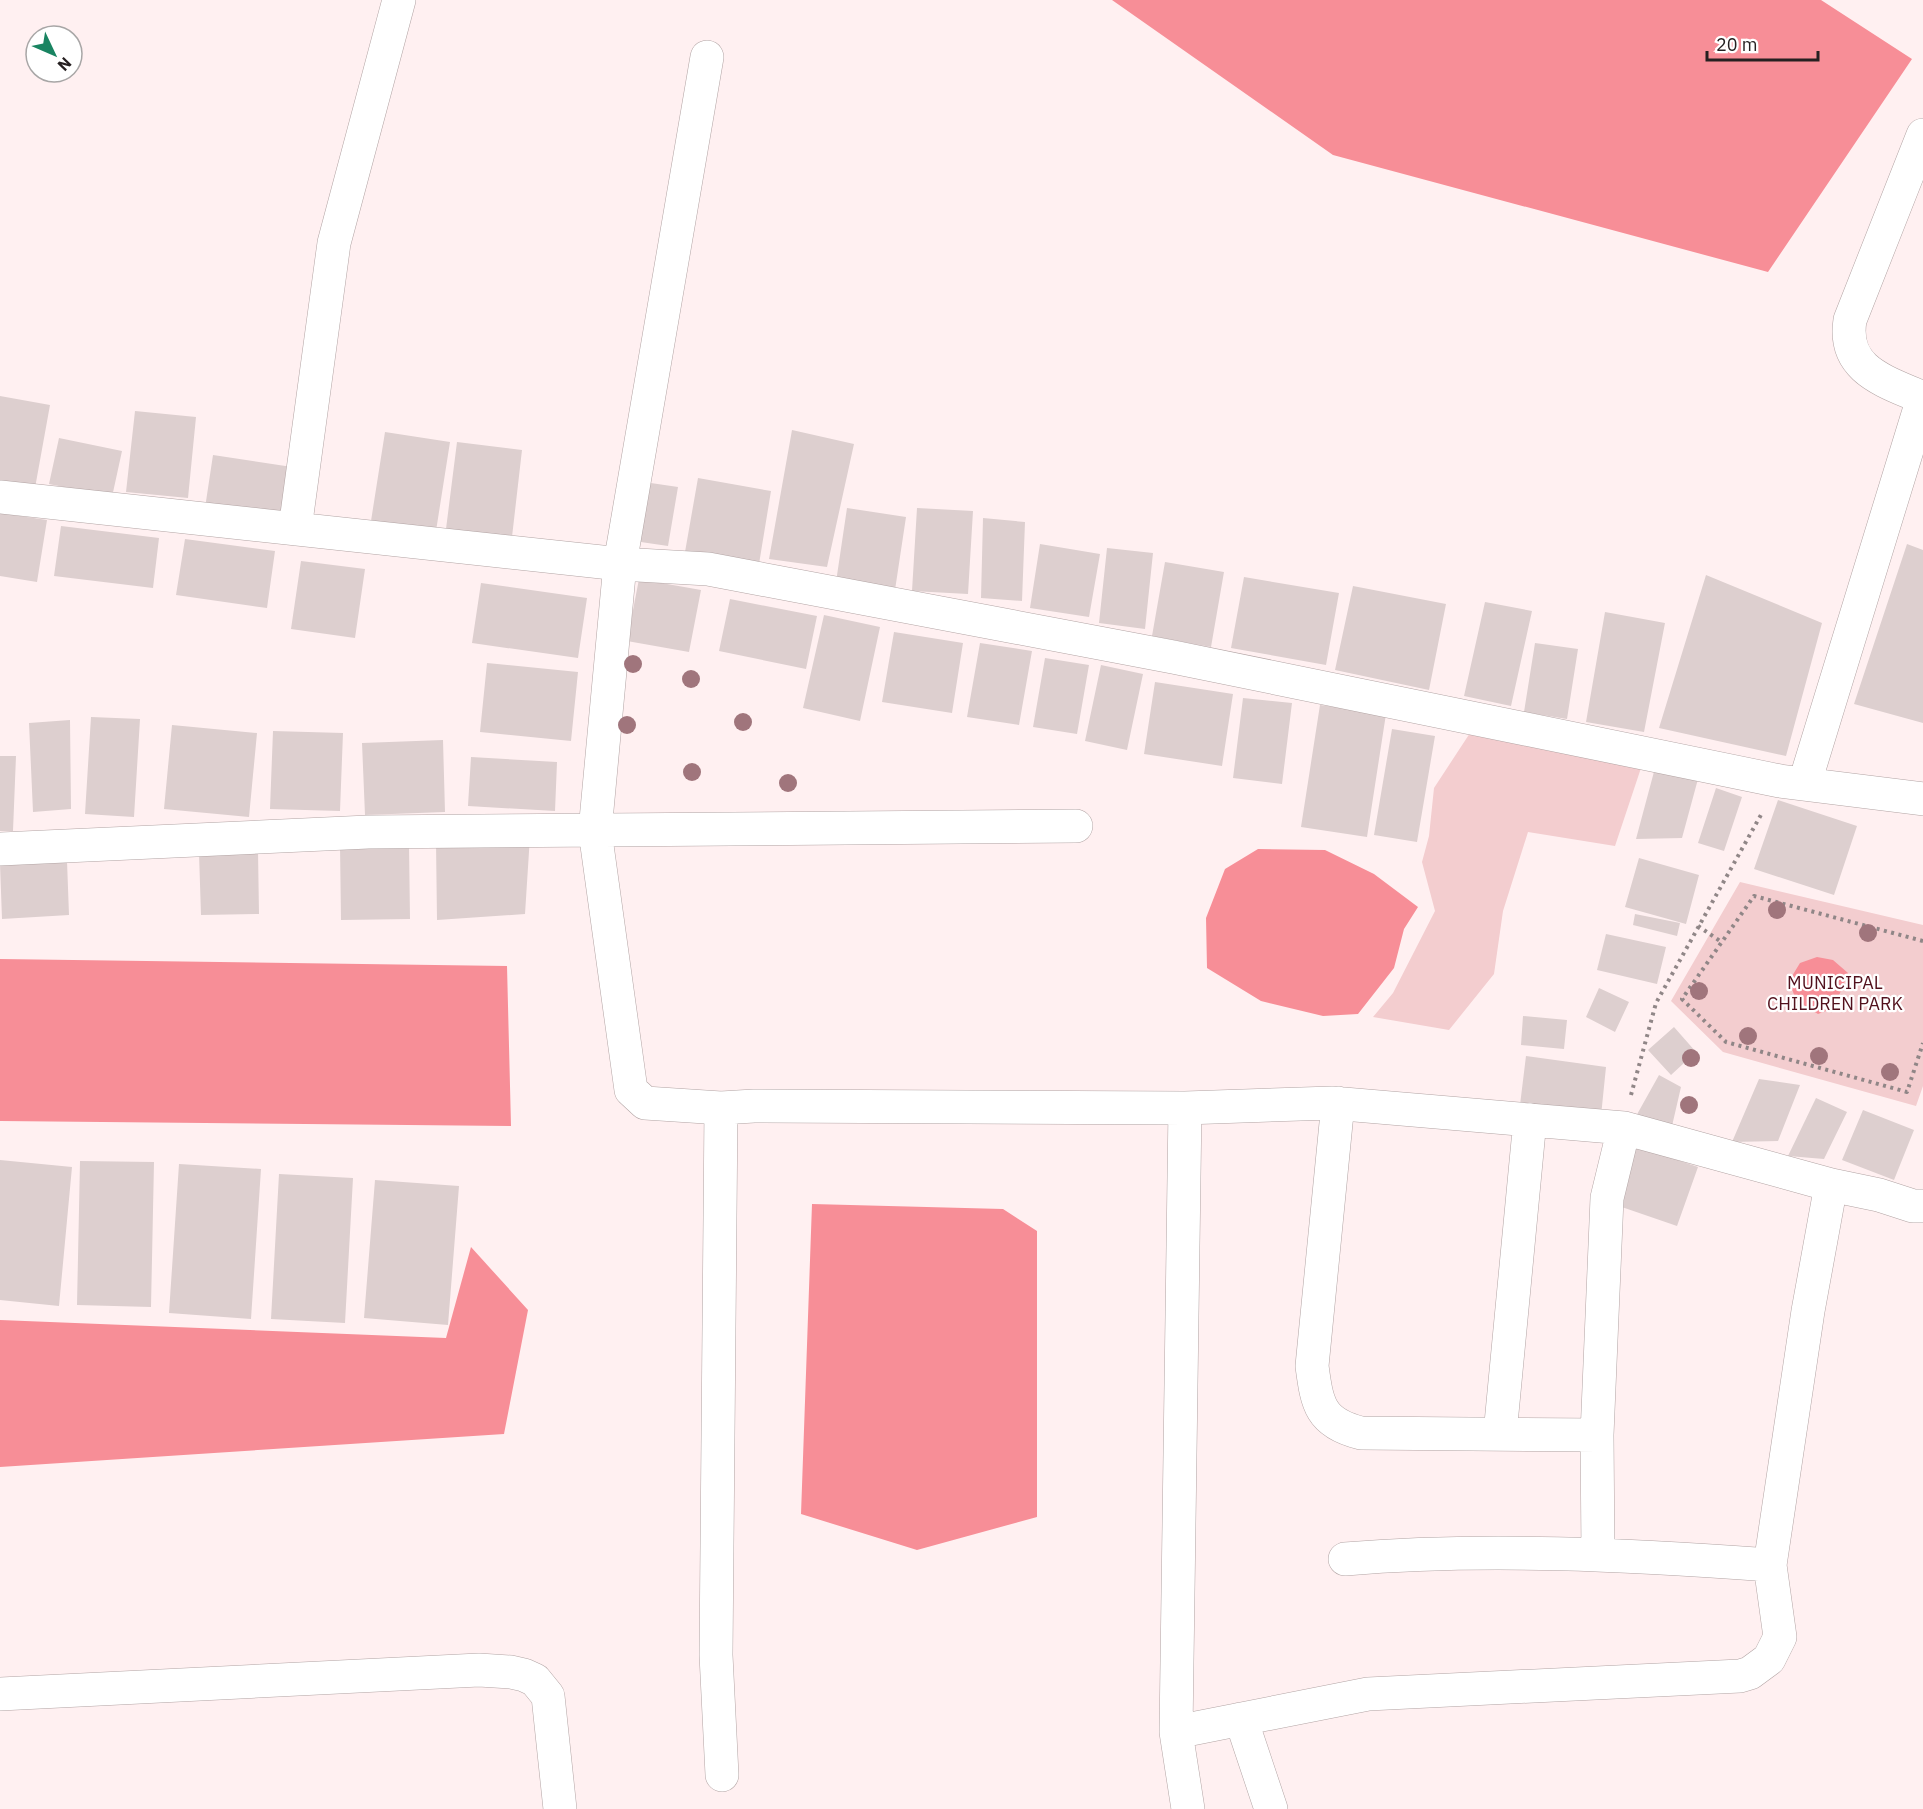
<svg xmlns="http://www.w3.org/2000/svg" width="1923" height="1809" font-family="'IBM Plex Sans',sans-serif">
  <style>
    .green { fill: #f3cdcf }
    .water { fill: #f78e97 }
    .building { fill: #ddcfcf }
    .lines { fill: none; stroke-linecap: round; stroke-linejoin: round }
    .minor-casing { stroke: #b2a4a4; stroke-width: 34 }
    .path { stroke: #908687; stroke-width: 4; stroke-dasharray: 3 4.5; stroke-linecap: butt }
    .minor { stroke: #fff; stroke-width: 33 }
    .tree { fill: #a0757c }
    .labels { text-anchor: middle; stroke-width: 4.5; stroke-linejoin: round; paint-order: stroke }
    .park-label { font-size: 18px; fill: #52111d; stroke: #fff }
  </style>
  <rect width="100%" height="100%" fill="#fff0f1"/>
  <path class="green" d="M 1470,733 L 1641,768 L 1615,846 L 1528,832 L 1503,911 L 1494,974 L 1449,1030 L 1373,1017 L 1393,993 L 1435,911 L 1422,862 L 1429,836 L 1434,788 Z
    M 1740,882 L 1923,925 L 1923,1086 L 1916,1106 L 1723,1052 L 1671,1001 Z"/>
  <path class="water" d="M 1112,0 L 1821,0 L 1912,59 L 1768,272 L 1333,155 Z
    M 1258,849 L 1325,850 L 1374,874 L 1418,907 L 1404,929 L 1394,968 L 1358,1014 L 1323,1016 L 1261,1001 L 1207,968 L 1206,918 L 1225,869 Z
    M 1817,957 L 1833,960 L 1848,973 L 1834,1008 L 1818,1014 L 1796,1000 L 1789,981 L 1800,963 Z
    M 0,959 L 507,966 L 511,1126 L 0,1121 Z
    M 812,1204 L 1003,1209 L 1037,1231 L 1037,1517 L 917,1550 L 801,1514 Z
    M 471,1247 L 528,1310 L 504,1434 L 0,1467 L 0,1320 L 446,1338 Z"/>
  <path class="building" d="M 0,396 L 50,405 L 35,488 L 0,482 Z
    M 135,411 L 196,417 L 188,498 L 126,492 Z
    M 792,430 L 854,444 L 827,567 L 769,559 Z
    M 385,432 L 450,442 L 436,531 L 371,521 Z
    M 59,438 L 122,451 L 112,497 L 49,484 Z
    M 457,442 L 522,450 L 512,537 L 446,529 Z
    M 213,455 L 292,467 L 284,520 L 205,508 Z
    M 698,478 L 771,491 L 759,564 L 685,552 Z
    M 644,482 L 678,487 L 668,546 L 634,541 Z
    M 847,508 L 906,517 L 895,590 L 836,582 Z
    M 917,508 L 973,511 L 968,594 L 912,591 Z
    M 0,513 L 47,520 L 37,582 L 0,576 Z
    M 983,518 L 1025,522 L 1022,601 L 981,598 Z
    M 61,526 L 159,538 L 153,588 L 54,576 Z
    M 185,539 L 275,551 L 267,608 L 176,595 Z
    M 1040,544 L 1100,554 L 1089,617 L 1030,608 Z
    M 1907,544 L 1923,550 L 1923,723 L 1854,704 Z
    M 1107,548 L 1153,553 L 1145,629 L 1099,623 Z
    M 301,561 L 365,569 L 355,638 L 291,629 Z
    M 1165,562 L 1224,572 L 1211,647 L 1152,636 Z
    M 1706,575 L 1822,623 L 1786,756 L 1659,728 Z
    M 1244,577 L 1339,593 L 1326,665 L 1231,648 Z
    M 639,579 L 701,590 L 689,652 L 627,641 Z
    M 481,583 L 587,598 L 578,658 L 472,643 Z
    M 1353,586 L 1446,604 L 1429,690 L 1335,670 Z
    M 730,599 L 817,616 L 806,669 L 719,651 Z
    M 1485,602 L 1532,611 L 1511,706 L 1464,696 Z
    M 1605,612 L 1665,623 L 1644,732 L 1586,722 Z
    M 824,615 L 880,627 L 860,721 L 803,708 Z
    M 894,632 L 963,643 L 952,713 L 882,702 Z
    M 980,643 L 1032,651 L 1019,725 L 967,717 Z
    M 1535,643 L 1578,649 L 1567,719 L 1524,712 Z
    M 1045,658 L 1089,665 L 1077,734 L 1033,727 Z
    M 487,663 L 578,672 L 571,741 L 480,732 Z
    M 1101,665 L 1143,674 L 1127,750 L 1085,741 Z
    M 1155,682 L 1233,694 L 1222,766 L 1144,754 Z
    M 1243,698 L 1292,703 L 1282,784 L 1233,778 Z
    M 1320,705 L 1386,714 L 1367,837 L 1301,827 Z
    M 91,717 L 140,719 L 134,817 L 85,814 Z
    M 70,720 L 71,809 L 33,812 L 29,723 Z
    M 172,725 L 257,733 L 249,817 L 164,809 Z
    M 1392,729 L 1435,736 L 1417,842 L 1374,835 Z
    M 273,731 L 343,733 L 340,811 L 270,809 Z
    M 443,740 L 445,812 L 365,815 L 362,743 Z
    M 0,756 L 16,756 L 13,831 L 0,831 Z
    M 471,757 L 557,762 L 555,811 L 468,806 Z
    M 1655,768 L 1698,779 L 1682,838 L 1636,839 Z
    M 1716,788 L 1742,797 L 1724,851 L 1698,843 Z
    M 1778,800 L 1857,826 L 1834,895 L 1754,869 Z
    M 530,836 L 525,914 L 437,920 L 436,842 Z
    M 409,844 L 410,919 L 341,920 L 340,845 Z
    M 258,851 L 259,914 L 201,915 L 199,853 Z
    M 1639,858 L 1699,875 L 1686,924 L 1625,907 Z
    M 67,861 L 69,915 L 2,919 L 0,864 Z
    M 1635,914 L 1680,923 L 1677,936 L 1633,925 Z
    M 1606,934 L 1666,947 L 1657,984 L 1597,970 Z
    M 1599,988 L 1629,1002 L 1615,1032 L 1586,1017 Z
    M 1523,1016 L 1567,1020 L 1564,1049 L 1521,1045 Z
    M 1674,1027 L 1696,1052 L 1671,1075 L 1648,1050 Z
    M 1526,1056 L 1606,1067 L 1601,1116 L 1520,1105 Z
    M 1659,1075 L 1681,1087 L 1672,1126 L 1635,1118 Z
    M 1759,1079 L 1800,1085 L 1778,1141 L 1732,1142 Z
    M 1816,1098 L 1847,1112 L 1824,1159 L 1788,1156 Z
    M 1863,1110 L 1914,1130 L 1894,1180 L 1842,1160 Z
    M 1633,1145 L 1698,1167 L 1677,1226 L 1613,1204 Z
    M 0,1160 L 72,1167 L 59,1306 L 0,1300 Z
    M 80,1161 L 154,1162 L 151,1307 L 77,1305 Z
    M 179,1164 L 261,1169 L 251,1319 L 169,1313 Z
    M 279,1174 L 353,1178 L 345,1323 L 271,1319 Z
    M 375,1180 L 459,1186 L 448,1325 L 364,1318 Z"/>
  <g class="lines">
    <g class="minor-casing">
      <path id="minor" d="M 707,57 L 620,564 L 595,831 L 631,1090 L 645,1103 L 721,1108
        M 1923,135 L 1850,320 C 1842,370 1885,381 1923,398
        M 0,497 L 620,564 L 708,569 L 1173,657 L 1780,781 L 1923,799
        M 295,529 L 334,243 L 399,0
        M 1805,782 L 1923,398
        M 0,849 L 368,832 L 1076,826
        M 1338,1103 L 1312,1366 C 1317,1404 1320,1423 1361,1433 L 1597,1435
        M 1185,1108 L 1176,1732 L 1188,1809
        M 1500,1434 L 1530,1120
        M 1598,1553 L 1597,1435 L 1607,1198 L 1624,1128
        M 1345,1559 C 1487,1547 1629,1555 1770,1565
        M 0,1694 L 479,1670 L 511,1672 L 524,1675 L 535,1680 L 548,1696 L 560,1809
        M 1241,1719 L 1271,1809
        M 1176,1732 L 1368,1694 L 1740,1676 L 1750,1673 L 1769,1659 L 1780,1637 L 1770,1565 L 1808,1311 L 1831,1185 L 1879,1195 L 1913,1206 L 1923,1206
        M 722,1775 L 716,1655 L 721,1108 L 754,1106 L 1185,1108 L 1332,1103 L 1624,1128 L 1831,1185"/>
    </g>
    <path class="path" d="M 1698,926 L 1720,941
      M 1923,941 L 1754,896 L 1682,999 L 1726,1042 L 1907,1092 L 1923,1043
      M 1631,1095 L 1656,1003 L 1762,813"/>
    <use href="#minor" class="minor"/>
  </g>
  <g class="tree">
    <circle cx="633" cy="664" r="9"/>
    <circle cx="691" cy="679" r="9"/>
    <circle cx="743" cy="722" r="9"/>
    <circle cx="627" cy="725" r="9"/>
    <circle cx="692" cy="772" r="9"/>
    <circle cx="788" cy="783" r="9"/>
    <circle cx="1777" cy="910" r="9"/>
    <circle cx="1868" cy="933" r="9"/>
    <circle cx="1699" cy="991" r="9"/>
    <circle cx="1748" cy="1036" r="9"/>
    <circle cx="1819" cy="1056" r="9"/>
    <circle cx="1691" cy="1058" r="9"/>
    <circle cx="1890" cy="1072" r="9"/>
    <circle cx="1689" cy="1105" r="9"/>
  </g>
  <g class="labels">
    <g class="park-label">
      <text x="1835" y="989">MUNICIPAL<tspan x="1835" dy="21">CHILDREN PARK</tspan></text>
    </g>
  </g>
  <g transform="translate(54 54) rotate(134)"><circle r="28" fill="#ffffff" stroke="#a8a6a6" stroke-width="1.5"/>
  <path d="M0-4.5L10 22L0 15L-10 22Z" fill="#198461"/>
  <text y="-9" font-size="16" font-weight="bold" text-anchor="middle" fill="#262021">N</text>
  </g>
  <path d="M1707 51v9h111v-9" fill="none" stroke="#262021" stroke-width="3"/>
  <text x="1716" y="51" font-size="18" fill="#262021" stroke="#ffffff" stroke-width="4.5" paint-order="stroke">20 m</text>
</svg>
